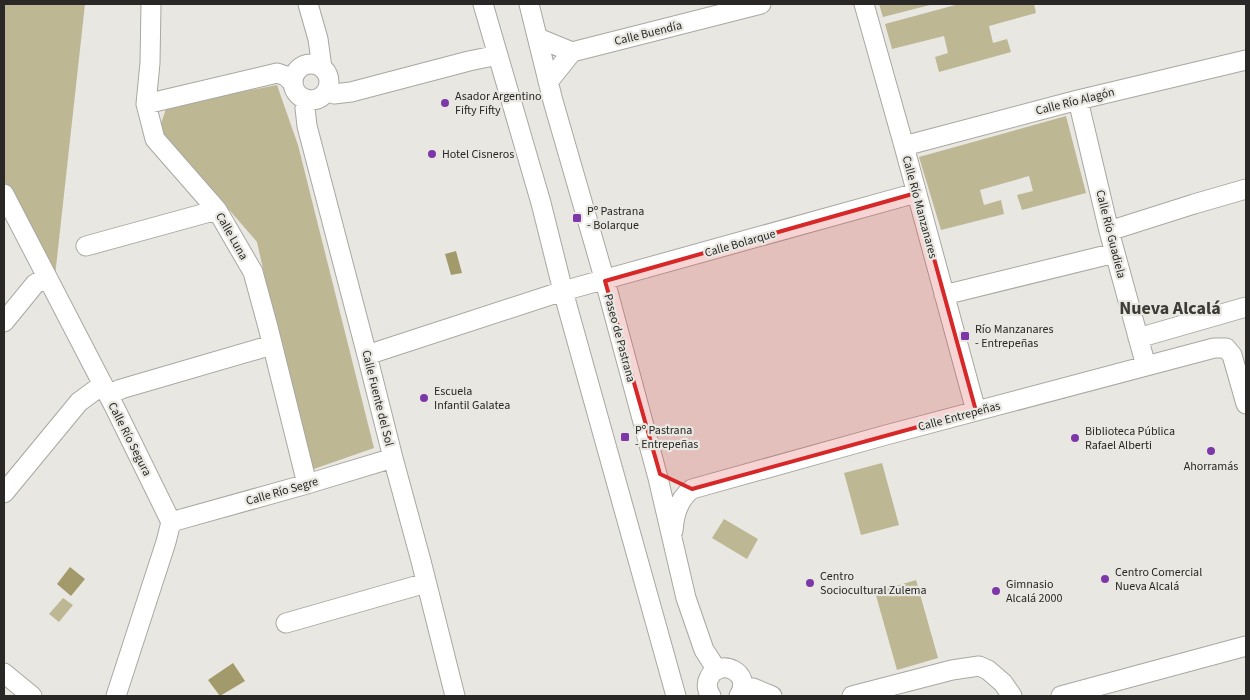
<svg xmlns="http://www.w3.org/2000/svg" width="1250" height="700" font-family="'Source Sans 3',sans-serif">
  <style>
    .green { fill: #bdb794 }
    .water { fill: #a29a6a }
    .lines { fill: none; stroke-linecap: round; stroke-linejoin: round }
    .minor-casing { stroke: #a8a7a1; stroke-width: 21 }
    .minor { stroke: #fff; stroke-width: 19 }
    .marked { fill: #d62828; fill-opacity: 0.2; stroke: #d62828; stroke-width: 4; stroke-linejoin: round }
    .poi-dot { fill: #7e37a9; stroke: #e8e7e1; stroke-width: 2 }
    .labels { text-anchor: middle; stroke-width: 4.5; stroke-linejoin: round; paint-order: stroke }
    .street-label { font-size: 12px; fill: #292826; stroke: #e8e7e1 }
    .poi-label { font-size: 12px; fill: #292826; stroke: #e8e7e1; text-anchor: start }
    .district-label { font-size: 18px; font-weight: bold; fill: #3c3b36; stroke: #e8e7e1 }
  </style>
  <rect width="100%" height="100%" fill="#e8e7e1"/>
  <path class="green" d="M 4,4 L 85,4 L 55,276 L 4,181 Z
    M 879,4 L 934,4 L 883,17 Z
    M 959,4 L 1034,4 L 1036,13 L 989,26 L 993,43 L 1007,39 L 1011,52 L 939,72 L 935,57 L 948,53 L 944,36 L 892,49 L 885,24 Z
    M 277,85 L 298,145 L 374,448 L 308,471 L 257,242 L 159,129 L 167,106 Z
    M 1066,116 L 1086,193 L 1022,210 L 1017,195 L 1033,191 L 1029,176 L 980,190 L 984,205 L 1001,200 L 1004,214 L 941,230 L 919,157 Z
    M 882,463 L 899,525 L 861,535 L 844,473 Z
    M 724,519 L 758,539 L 747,559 L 712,538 Z
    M 916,580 L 938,658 L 897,670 L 875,592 Z
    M 63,598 L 73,605 L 59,622 L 49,614 Z"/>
  <path class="water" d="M 456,251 L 462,273 L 451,275 L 445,254 Z
    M 70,567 L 85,579 L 71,596 L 57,584 Z
    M 233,663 L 245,681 L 220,696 L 208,680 Z"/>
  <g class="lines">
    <g class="minor-casing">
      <path id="minor" d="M 151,4 L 150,63 L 146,104 L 155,139 L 217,210 L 253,272 L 268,327 L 307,484
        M 308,4 L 318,39 L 322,68
        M 483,4 L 541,203 L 563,291 L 676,696
        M 529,4 L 553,101 L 605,281 L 658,478 L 686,598 L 704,650 L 717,670
        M 864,4 L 904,146 L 976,411
        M 538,38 L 572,52
        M293 82a18 18 0 1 1 36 0a18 18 0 1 1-36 0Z
        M 548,82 L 572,52 L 761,4
        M 327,90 L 334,94 L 351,92 L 469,61 L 498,55
        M 307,99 L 305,108 L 307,126 L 367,355 L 393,458 L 421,561 L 455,696
        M 1078,100 L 1109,231 L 1146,366
        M 146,104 L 277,73 L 286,76 L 293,83
        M 904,146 L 1078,100 L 1246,60
        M 4,194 L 115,408 L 171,522 L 166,542 L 116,696
        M 1109,231 L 1194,204 L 1246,189
        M 86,246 L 217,210
        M 944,295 L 1115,253
        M 4,322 L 35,284 L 47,277
        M 1138,338 L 1246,307
        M 367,355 L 563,291 L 916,193
        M 108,395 L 121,389 L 272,345
        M 4,493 L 79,402 L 102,385
        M 171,522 L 307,484 L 393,458
        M 673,531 C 674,515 678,499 692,489 L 886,435 L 1214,348 L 1226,348 L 1232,355 L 1246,404
        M 286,623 L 426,583
        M 4,673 L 32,696
        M 743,687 L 753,688 L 772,696
        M 711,696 C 707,690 706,684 709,678 C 719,656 754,673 739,696
        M 852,696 L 952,670 L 979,666 L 988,670 L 1003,683 L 1012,696
        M 1061,696 L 1246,646"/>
    </g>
    <use href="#minor" class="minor"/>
  </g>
  <path class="marked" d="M 916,193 L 976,411 L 692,489 L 660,474 L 605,281 Z"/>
  <g class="poi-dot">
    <circle cx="445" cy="103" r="5"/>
    <circle cx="432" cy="154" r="5"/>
    <rect x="572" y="213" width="10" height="10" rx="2.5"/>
    <rect x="960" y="331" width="10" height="10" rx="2.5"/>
    <circle cx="424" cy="398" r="5"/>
    <rect x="620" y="432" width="10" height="10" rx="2.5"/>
    <circle cx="1075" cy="438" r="5"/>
    <circle cx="1211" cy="451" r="5"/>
    <circle cx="1105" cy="579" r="5"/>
    <circle cx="810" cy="583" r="5"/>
    <circle cx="996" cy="591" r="5"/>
  </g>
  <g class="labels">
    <g class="street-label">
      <text transform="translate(648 33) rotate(-14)" y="4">Calle Buendía</text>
      <text transform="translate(1075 101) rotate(-14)" y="4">Calle Río Alagón</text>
      <text transform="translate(920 207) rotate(75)" y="4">Calle Río Manzanares</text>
      <text transform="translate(1111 234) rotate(76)" y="4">Calle Río Guadiela</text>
      <text transform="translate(232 236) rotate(60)" y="4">Calle Luna</text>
      <text transform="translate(740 243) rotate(-16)" y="4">Calle Bolarque</text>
      <text transform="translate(620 338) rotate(75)" y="4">Paseo de Pastrana</text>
      <text transform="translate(378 398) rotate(76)" y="4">Calle Fuente del Sol</text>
      <text transform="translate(959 416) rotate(-15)" y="4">Calle Entrepeñas</text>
      <text transform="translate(130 439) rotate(63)" y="4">Calle Río Segura</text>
      <text transform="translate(282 491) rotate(-16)" y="4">Calle Río Segre</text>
    </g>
    <g class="poi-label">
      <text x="455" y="100">Asador Argentino<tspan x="455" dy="14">Fifty Fifty</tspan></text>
      <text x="442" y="158">Hotel Cisneros</text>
      <text x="587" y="215">Pº Pastrana<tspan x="587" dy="14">- Bolarque</tspan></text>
      <text x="975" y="333">Río Manzanares<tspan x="975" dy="14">- Entrepeñas</tspan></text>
      <text x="434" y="395">Escuela<tspan x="434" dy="14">Infantil Galatea</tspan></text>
      <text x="635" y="434">Pº Pastrana<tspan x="635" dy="14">- Entrepeñas</tspan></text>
      <text x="1085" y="435">Biblioteca Pública<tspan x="1085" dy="14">Rafael Alberti</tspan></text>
      <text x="1211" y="470" text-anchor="middle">Ahorramás</text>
      <text x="1115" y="576">Centro Comercial<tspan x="1115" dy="14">Nueva Alcalá</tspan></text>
      <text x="820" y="580">Centro<tspan x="820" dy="14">Sociocultural Zulema</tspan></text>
      <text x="1006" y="588">Gimnasio<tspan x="1006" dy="14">Alcalá 2000</tspan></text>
    </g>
    <g class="district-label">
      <text x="1170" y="314">Nueva Alcalá</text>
    </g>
  </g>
  <rect width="1250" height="700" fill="none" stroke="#292826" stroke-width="10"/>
</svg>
